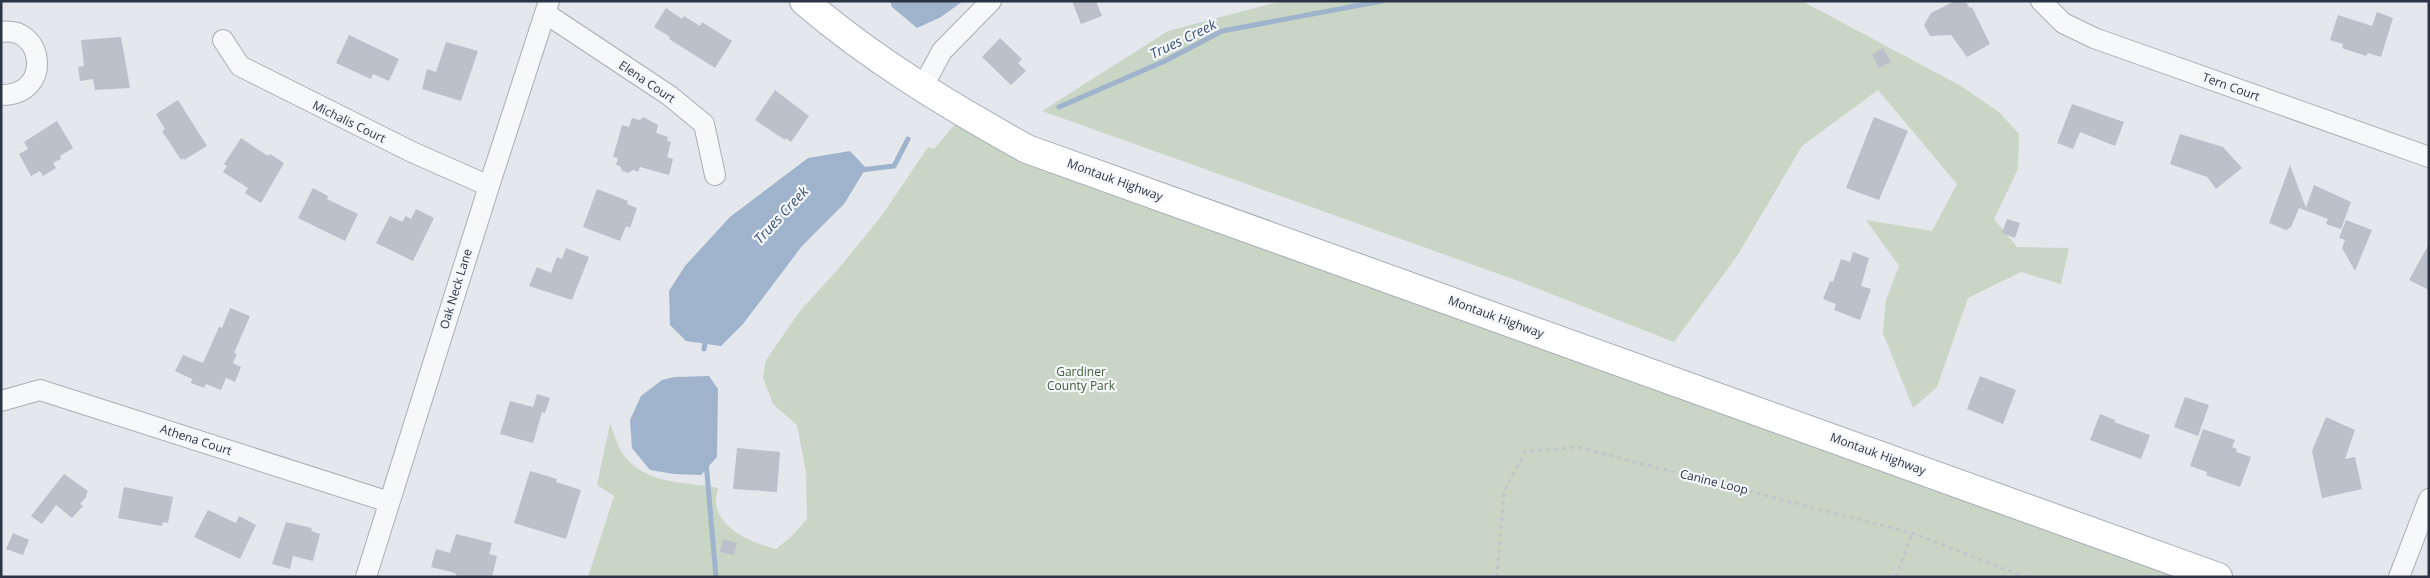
<svg xmlns="http://www.w3.org/2000/svg" width="2430" height="578" font-family="'Open Sans',sans-serif">
  <style>
    .green { fill: #c9d6c5 }
    .water { fill: #9fb4cc }
    .lines { fill: none; stroke-linecap: round; stroke-linejoin: round }
    .stream { stroke: #9fb4cc; stroke-width: 5 }
    .building { fill: #bbc0ca }
    .street-casing { stroke: #a9aeb7; stroke-width: 22 }
    .primary-casing { stroke: #a3abb8; stroke-width: 30 }
    .path { stroke: #c2c5cb; stroke-width: 3; stroke-dasharray: 4 4; stroke-linecap: butt }
    .street { stroke: #f7f8fa; stroke-width: 20 }
    .primary { stroke: #fff; stroke-width: 28 }
    .labels { text-anchor: middle; stroke-width: 4.5; stroke-linejoin: round; paint-order: stroke }
    .street-label { font-size: 12px; fill: #2b3445; stroke: #f4f6f9 }
    .park-label { font-size: 12px; fill: #3f6138; stroke: #f4f6f9 }
    .water-label { font-size: 14px; font-style: italic; fill: #34527a; stroke: #f4f6f9 }
  </style>
  <rect width="100%" height="100%" fill="#e4e7ec"/>
  <path class="green" d="M 1281,1 L 1802,1 L 1959,85 L 1999,112 L 2019,134 L 2018,169 L 1994,219 L 2017,247 L 2069,248 L 2061,284 L 2021,272 L 1968,298 L 1937,387 L 1913,408 L 1883,333 L 1886,300 L 1899,266 L 1866,220 L 1932,231 L 1957,184 L 1878,90 L 1802,146 L 1737,256 L 1674,342 L 1513,279 L 1042,111 L 1168,31 Z
    M 964,114 L 2218,577 L 588,577 L 614,496 L 597,485 L 610,424 C 614,433 617,445 622,453 C 646,486 683,481 718,488 C 717,493 715,499 716,504 C 720,530 753,543 776,549 L 792,536 L 807,519 L 806,472 L 797,425 L 773,404 L 763,378 L 766,360 L 800,311 L 840,267 L 883,214 L 928,147 L 934,149 Z"/>
  <path class="water" d="M 890,1 L 963,1 L 941,17 L 917,28 L 892,7 Z
    M 850,151 L 866,168 L 844,204 L 802,246 L 743,324 L 721,346 L 686,341 L 670,325 L 669,291 L 685,266 L 730,217 L 808,158 Z
    M 709,376 L 718,389 L 717,457 L 701,475 L 674,474 L 650,470 L 632,448 L 630,420 L 641,396 L 662,380 L 674,377 Z"/>
  <g class="lines">
    <path class="stream" d="M 1059,107 L 1165,61 L 1222,31 L 1382,1
      M 861,170 L 894,166 L 908,139
      M 704,349 L 706,338
      M 706,462 L 716,577"/>
  </g>
  <path class="building" d="M 1072,1 L 1096,1 L 1102,16 L 1081,24 Z
    M 1955,1 L 1965,1 L 1970,8 L 1972,7 L 1990,44 L 1967,57 L 1951,35 L 1930,36 L 1924,25 L 1931,13 Z
    M 666,8 L 682,19 L 684,16 L 700,26 L 702,22 L 732,41 L 715,68 L 669,39 L 670,37 L 654,27 Z
    M 2377,12 L 2393,18 L 2381,57 L 2368,53 L 2366,56 L 2342,48 L 2343,44 L 2330,40 L 2338,15 L 2372,26 Z
    M 349,35 L 399,59 L 389,81 L 373,74 L 371,79 L 336,63 Z
    M 121,37 L 130,88 L 95,90 L 93,79 L 80,81 L 78,67 L 84,66 L 81,40 Z
    M 1000,38 L 1022,59 L 1018,63 L 1026,71 L 1011,85 L 982,57 Z
    M 446,42 L 478,51 L 461,101 L 422,89 L 427,69 L 436,72 Z
    M 1883,48 L 1891,62 L 1879,68 L 1872,54 Z
    M 775,90 L 809,116 L 791,142 L 786,138 L 785,140 L 755,120 Z
    M 178,100 L 207,146 L 184,160 L 183,158 L 181,160 L 162,131 L 165,129 L 156,114 Z
    M 2072,104 L 2124,122 L 2115,146 L 2080,132 L 2073,149 L 2057,143 Z
    M 643,117 L 658,125 L 656,133 L 668,137 L 667,141 L 671,142 L 667,157 L 673,159 L 669,175 L 640,167 L 638,172 L 633,170 L 628,173 L 622,171 L 620,166 L 616,165 L 618,158 L 613,157 L 622,125 L 629,127 L 632,118 L 640,120 Z
    M 1874,117 L 1908,131 L 1879,200 L 1846,188 Z
    M 57,121 L 73,148 L 60,156 L 61,159 L 53,163 L 56,168 L 43,176 L 40,171 L 31,176 L 19,154 L 28,149 L 24,142 Z
    M 2180,134 L 2223,147 L 2242,168 L 2216,189 L 2207,177 L 2170,164 Z
    M 241,138 L 268,156 L 270,154 L 284,163 L 261,203 L 245,193 L 248,188 L 223,172 L 227,166 L 224,164 Z
    M 2290,165 L 2306,208 L 2314,185 L 2351,202 L 2341,229 L 2326,224 L 2328,219 L 2299,208 L 2291,227 L 2286,230 L 2269,223 Z
    M 313,188 L 328,196 L 327,199 L 358,214 L 345,241 L 298,218 Z
    M 597,189 L 628,201 L 627,204 L 637,208 L 630,228 L 626,226 L 620,241 L 583,227 Z
    M 416,209 L 434,218 L 413,261 L 376,243 L 390,216 L 402,222 L 406,216 L 411,219 Z
    M 2007,219 L 2020,223 L 2015,238 L 2002,233 Z
    M 2346,220 L 2372,230 L 2355,271 L 2342,248 L 2345,240 L 2339,238 Z
    M 2429,244 L 2429,290 L 2409,280 Z
    M 566,248 L 589,257 L 572,300 L 529,286 L 537,267 L 551,273 L 557,257 L 562,259 Z
    M 1853,252 L 1869,258 L 1861,286 L 1871,289 L 1860,320 L 1834,310 L 1836,304 L 1823,299 L 1830,281 L 1833,282 L 1841,259 L 1850,262 Z
    M 230,308 L 250,316 L 234,353 L 237,354 L 233,363 L 241,367 L 235,382 L 226,378 L 221,390 L 206,384 L 204,388 L 191,383 L 192,379 L 175,371 L 183,355 L 203,363 L 219,327 L 222,328 Z
    M 1980,376 L 2016,390 L 2003,424 L 1967,409 Z
    M 537,394 L 550,398 L 545,413 L 542,412 L 533,443 L 500,434 L 510,401 L 533,407 Z
    M 2185,397 L 2209,405 L 2198,436 L 2174,427 Z
    M 2100,414 L 2115,420 L 2114,422 L 2150,435 L 2141,459 L 2090,440 Z
    M 2326,417 L 2355,430 L 2345,459 L 2355,457 L 2362,489 L 2322,498 L 2312,451 Z
    M 2203,429 L 2235,440 L 2232,447 L 2237,449 L 2236,452 L 2251,457 L 2240,487 L 2206,475 L 2207,472 L 2190,466 Z
    M 737,448 L 780,452 L 777,492 L 733,489 Z
    M 530,471 L 557,479 L 556,482 L 581,490 L 566,539 L 514,523 Z
    M 64,474 L 88,491 L 86,495 L 87,496 L 80,504 L 83,506 L 72,518 L 56,505 L 42,524 L 31,516 Z
    M 124,487 L 173,497 L 168,523 L 163,522 L 162,526 L 118,518 Z
    M 208,510 L 236,523 L 239,516 L 256,525 L 240,559 L 194,537 Z
    M 286,522 L 312,528 L 311,531 L 320,534 L 313,561 L 293,556 L 290,569 L 272,564 Z
    M 13,533 L 29,540 L 23,555 L 6,549 Z
    M 456,534 L 492,543 L 489,554 L 497,556 L 492,577 L 458,577 L 455,573 L 431,567 L 436,549 L 450,553 Z
    M 723,539 L 737,543 L 734,555 L 720,552 Z"/>
  <g class="lines">
    <g class="street-casing">
      <path id="street" d="M 2041,1 L 2063,23 L 2094,38 L 2429,157
        M 545,13 L 670,96 L 704,124 L 715,175
        M 1,32 C 45,25 53,96 1,95
        M 223,40 L 240,66 L 412,152 L 489,186
        M 922,88 L 942,51 L 991,1
        M 1,401 L 40,390 L 389,502
        M 366,577 L 489,186 L 549,1
        M 2399,577 L 2429,499"/>
    </g>
    <g class="primary-casing">
      <path id="primary" d="M 804,1 C 873,60 948,105 1027,149 L 2218,577"/>
    </g>
    <path class="path" d="M 1497,577 L 1504,491 L 1525,452 L 1577,447 L 1912,533 L 2025,577
      M 1896,577 L 1912,533"/>
    <use href="#street" class="street"/>
    <use href="#primary" class="primary"/>
  </g>
  <g class="labels">
    <g class="street-label">
      <text transform="translate(647 82) rotate(34)" y="4">Elena Court</text>
      <text transform="translate(2231 87) rotate(20)" y="4">Tern Court</text>
      <text transform="translate(349 122) rotate(26)" y="4">Michalis Court</text>
      <text transform="translate(1115 180) rotate(20)" y="4">Montauk Highway</text>
      <text transform="translate(456 289) rotate(-73)" y="4">Oak Neck Lane</text>
      <text transform="translate(1496 317) rotate(20)" y="4">Montauk Highway</text>
      <text transform="translate(196 440) rotate(18)" y="4">Athena Court</text>
      <text transform="translate(1878 454) rotate(20)" y="4">Montauk Highway</text>
      <text transform="translate(1714 482) rotate(14)" y="4">Canine Loop</text>
    </g>
    <g class="park-label">
      <text x="1081" y="376">Gardiner<tspan x="1081" dy="14">County Park</tspan></text>
    </g>
    <g class="water-label">
      <text transform="translate(1183 39) rotate(-26)" y="5">Trues Creek</text>
      <text transform="translate(781 215) rotate(-47)" y="5">Trues Creek</text>
    </g>
  </g>
  <rect width="2430" height="578" fill="none" stroke="#2b3445" stroke-width="5"/>
</svg>
